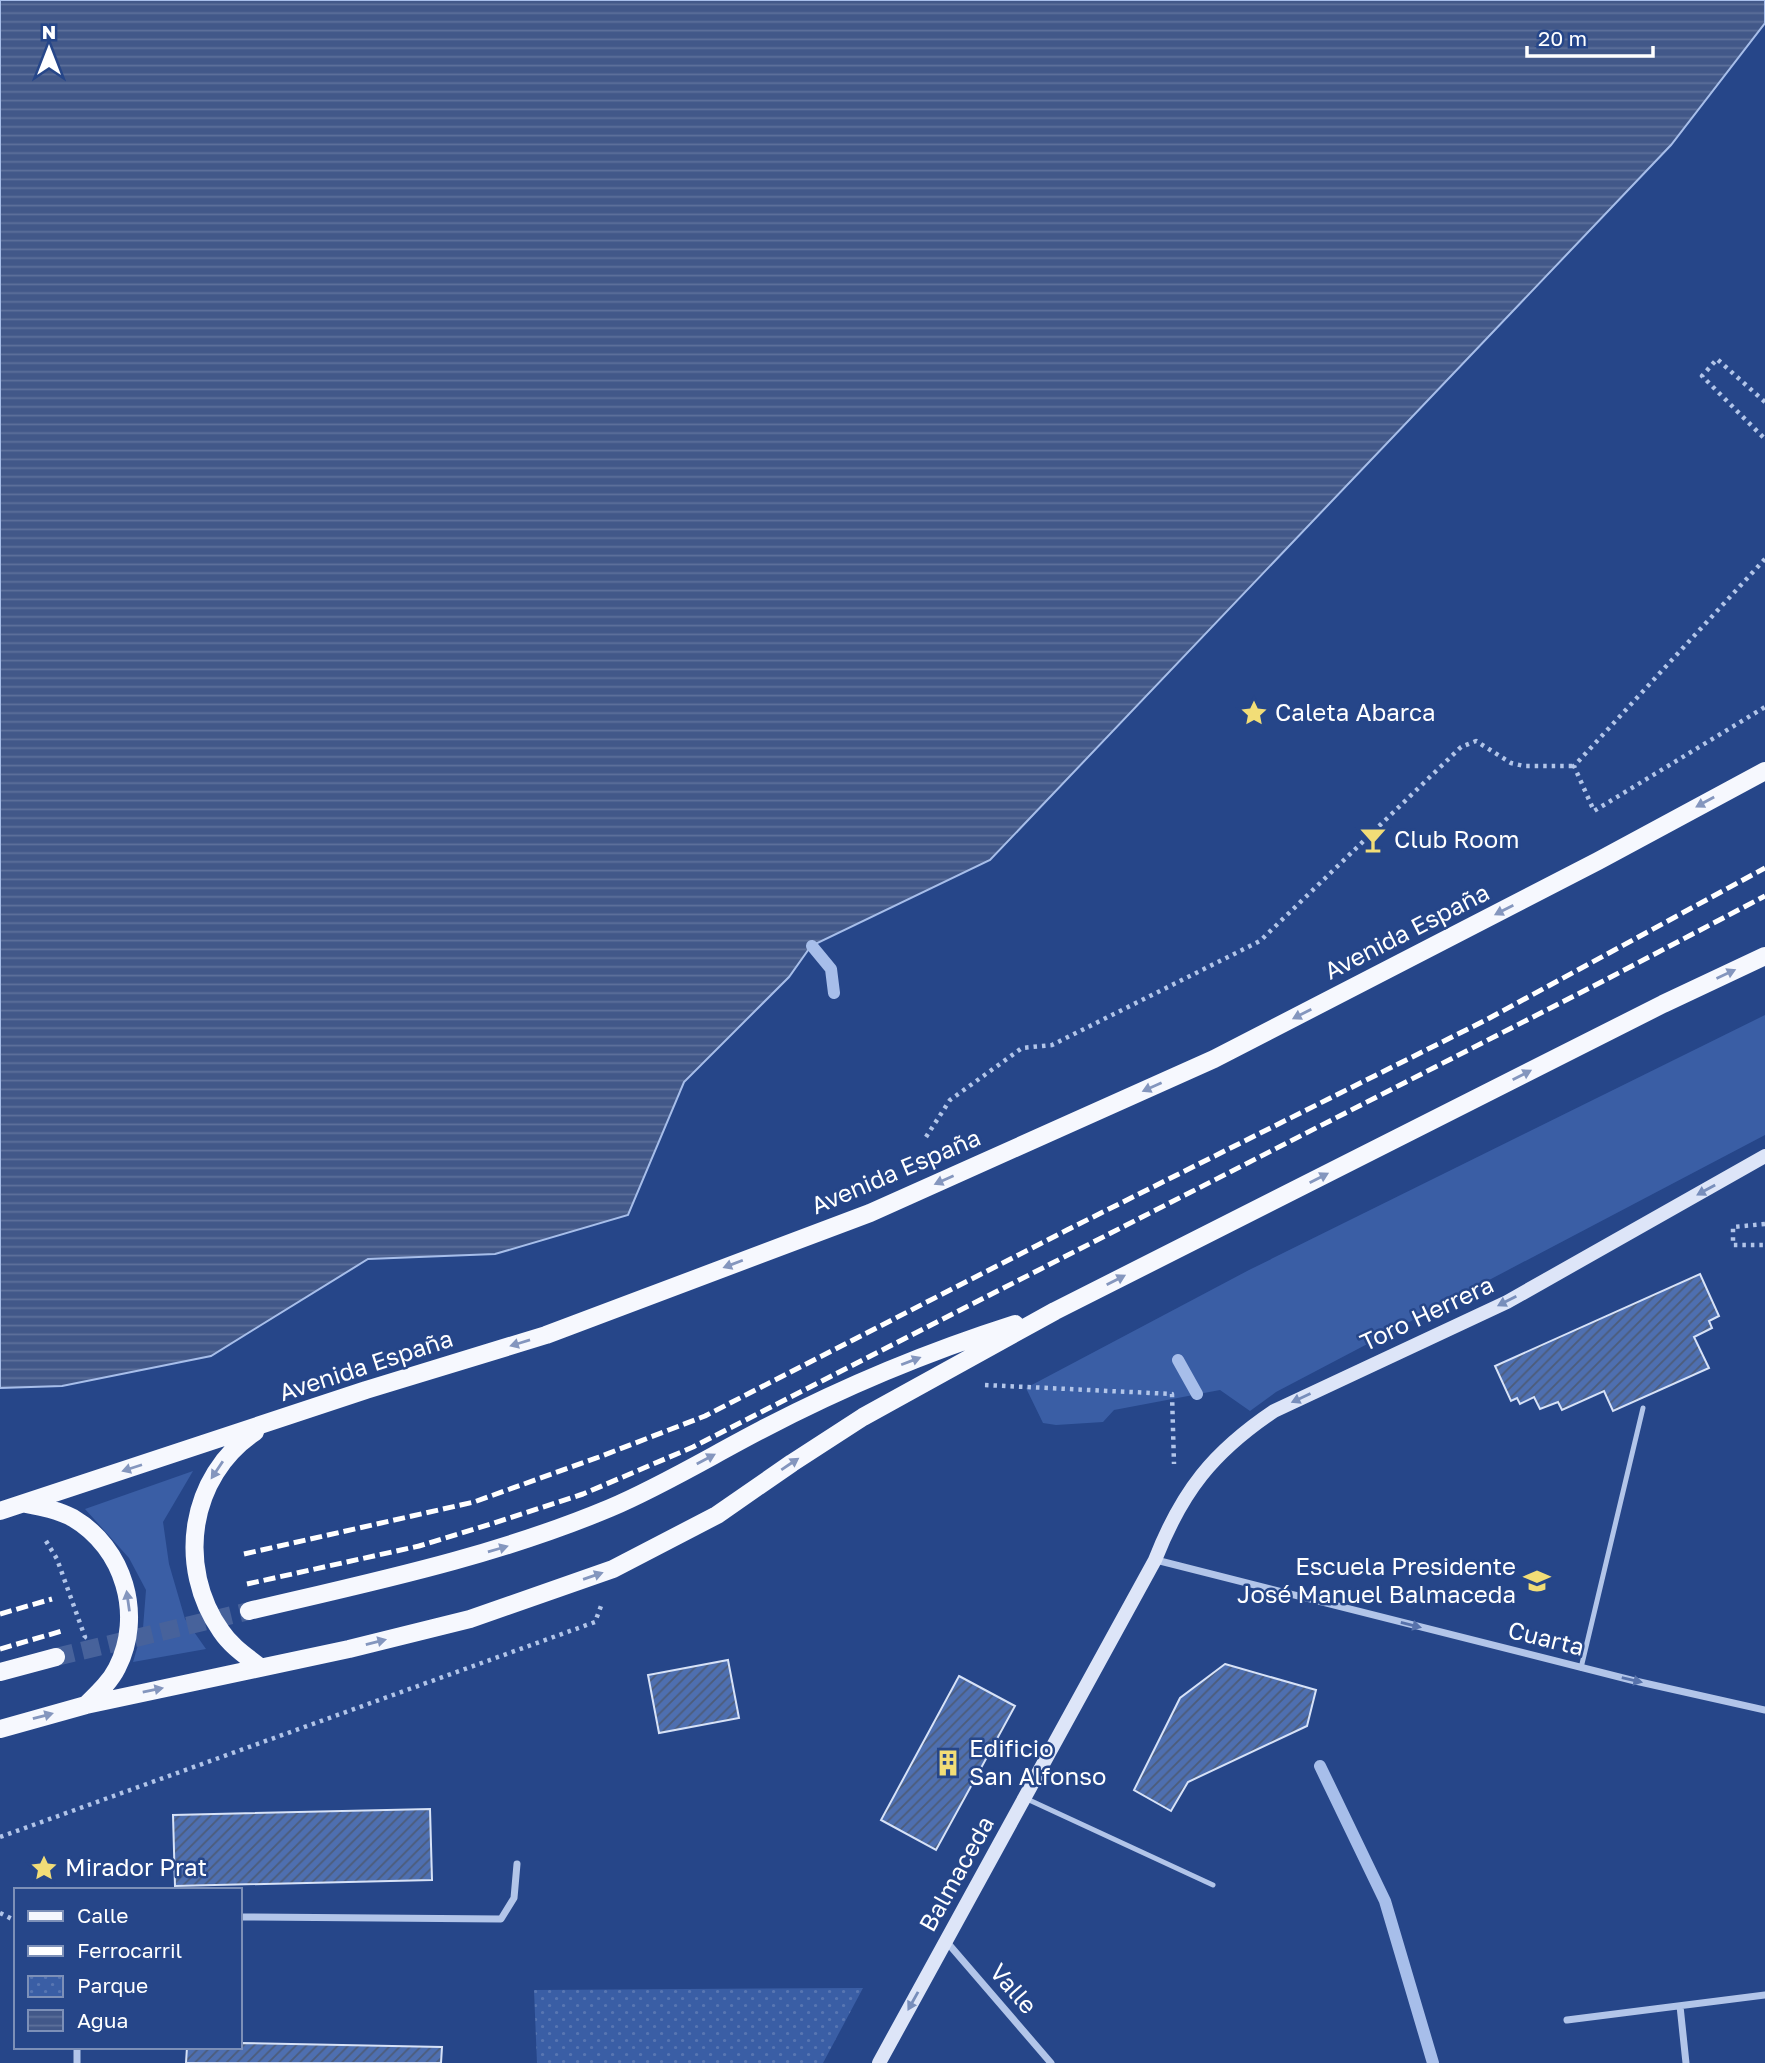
<svg xmlns="http://www.w3.org/2000/svg" width="1765" height="2063" font-family="'Golos Text',sans-serif">
  <style>
    .green { fill: #3a5ea5 }
    .park { fill: url(#park-dots) }
    .water { fill: url(#water-rules); stroke: #a7beea; stroke-width: 2 }
    .lines { fill: none; stroke-linecap: round; stroke-linejoin: round }
    .stream { stroke: #a7beea; stroke-width: 12 }
    .building { fill: url(#building-hatch); stroke: #d7e2f7; stroke-width: 2 }
    .primary-tunnel { stroke: #47629b; stroke-width: 18; stroke-dasharray: 18 9; stroke-linecap: butt }
    .path { stroke: #b2c5e9; stroke-width: 4.5; stroke-dasharray: 3.5 5; stroke-linecap: butt }
    .lane { stroke: #b2c5e9; stroke-width: 5 }
    .street { stroke: #b2c5e9; stroke-width: 7 }
    .secondary { stroke: #dde5f8; stroke-width: 14 }
    .primary { stroke: #f6f8fe; stroke-width: 18 }
    .rail { stroke: #fff; stroke-width: 5; stroke-dasharray: 12 5; stroke-linecap: butt }
    .oneway { fill: #8496be }
    .oneway2 { fill: #788ebb }
    .oneway3 { fill: #5772ab }
    .labels { text-anchor: middle; stroke-width: 5; stroke-linejoin: round; paint-order: stroke }
    .poi-label { font-size: 24px; fill: #fff; stroke: #264689; text-anchor: start }
    .street-label { font-size: 24px; fill: #fff; stroke: #264689 }
  </style>
  <defs>
    <pattern id="park-dots" width="8" height="8" patternUnits="userSpaceOnUse" patternTransform="scale(1.75)"><rect width="8" height="8" fill="#3a5ea5"/><path d="M2 2h.1M6 6h.1" fill="none" stroke="#5876b2" stroke-width="1.8" stroke-linecap="round"/></pattern>
    <pattern id="water-rules" width="6" height="5" patternUnits="userSpaceOnUse" patternTransform="scale(1.75)"><rect width="6" height="5" fill="#425889"/><path d="M0 2.5h6" fill="none" stroke="#5e719b"/></pattern>
    <pattern id="building-hatch" width="6" height="6" patternUnits="userSpaceOnUse" patternTransform="scale(1.75)"><rect width="6" height="6" fill="#4e6fb0"/><path d="M-1 1l2-2M0 6l6-6M5 7l2-2" fill="none" stroke="#4d5c79"/></pattern>
  </defs>
  <rect width="100%" height="100%" fill="#264689"/>
  <path class="green" d="M 1765,1015 L 1765,1135 L 1276,1392 L 1250,1411 L 1220,1390 L 1114,1410 L 1103,1422 L 1056,1425 L 1043,1423 L 1026,1388 L 1249,1270 Z
    M 193,1471 L 163,1522 L 169,1564 L 185,1619 L 206,1649 L 133,1662 L 143,1628 L 146,1590 L 129,1558 L 85,1509 Z"/>
  <path class="park" d="M 863,1988 L 823,2063 L 537,2063 L 534,1990 Z"/>
  <path class="water" d="M 0,0 L 1765,0 L 1765,23 L 1671,145 L 990,860 L 811,946 L 789,977 L 684,1082 L 628,1215 L 495,1254 L 368,1259 L 211,1356 L 62,1386 L 0,1388 Z"/>
  <g class="lines">
    <path class="stream" d="M 812,946 L 831,969 L 834,993
      M 1178,1360 L 1197,1394
      M 1320,1766 L 1385,1901 L 1433,2063"/>
  </g>
  <path class="building" d="M 1700,1274 L 1719,1316 L 1709,1321 L 1712,1328 L 1694,1337 L 1709,1368 L 1613,1411 L 1604,1391 L 1562,1410 L 1558,1402 L 1540,1409 L 1534,1397 L 1520,1404 L 1517,1398 L 1511,1401 L 1495,1366 Z
    M 728,1660 L 739,1718 L 659,1733 L 648,1675 Z
    M 1225,1664 L 1316,1690 L 1307,1726 L 1188,1782 L 1171,1811 L 1134,1790 L 1180,1698 Z
    M 959,1676 L 1015,1706 L 936,1850 L 881,1820 Z
    M 430,1809 L 432,1880 L 175,1886 L 173,1815 Z
    M 240,2043 L 442,2047 L 441,2063 L 186,2063 L 187,2047 L 240,2047 Z"/>
  <g class="lines">
    <path class="primary-tunnel" d="M 56,1657 L 249,1611"/>
    <path class="path" d="M 1765,402 L 1717,359 L 1702,376 L 1765,439
      M 1765,559 L 1574,766 L 1594,811 L 1765,707
      M 926,1137 L 950,1100 L 1022,1048 L 1052,1045 L 1260,941 L 1461,747 L 1476,741 L 1511,763 L 1524,766 L 1574,766
      M 1765,1224 L 1733,1227 L 1733,1245 L 1765,1245
      M 985,1385 L 1172,1394 L 1174,1464
      M 46,1541 L 57,1559 L 85,1637 L 80,1641
      M 0,1837 L 595,1622 L 601,1606
      M 0,1913 L 16,1921"/>
    <path class="lane" d="M 1581,1668 L 1643,1408
      M 1027,1799 L 1213,1885"/>
    <path class="street" d="M 1156,1560 L 1631,1680 L 1765,1710
      M 240,1917 L 501,1919 L 514,1898 L 517,1864
      M 946,1941 L 1051,2063
      M 1680,2006 L 1686,2063
      M 1567,2020 L 1765,1995
      M 77,2047 L 77,2063"/>
    <path class="secondary" d="M 879,2063 L 1155,1560 C 1182,1491 1213,1452 1274,1411 L 1507,1302 L 1765,1156"/>
    <path class="primary" d="M 255,1432 C 189,1476 176,1567 221,1631 C 231,1646 246,1656 260,1667
      M 26,1504 C 42,1507 58,1510 73,1518 C 124,1548 144,1615 117,1668 C 110,1682 98,1693 86,1705
      M 0,1511 L 366,1390 L 546,1335 L 870,1213 L 1214,1059 L 1598,861 L 1765,771
      M 249,1611 C 372,1582 493,1557 610,1508 C 662,1486 711,1456 761,1430 C 843,1387 927,1352 1015,1324
      M 0,1672 L 56,1657
      M 0,1729 L 86,1705 L 349,1649 L 470,1619 L 613,1569 L 717,1515 L 792,1463 L 863,1417 L 1055,1311 L 1663,1004 L 1765,956"/>
    <path class="rail" d="M 244,1554 L 474,1502 L 599,1457 L 705,1416 L 1067,1230 L 1486,1020 L 1765,868
      M 247,1584 L 419,1546 L 491,1524 L 583,1494 L 693,1447 L 1609,978 L 1765,896
      M 0,1614 L 52,1599
      M 0,1649 L 62,1631"/>
  </g>
  <defs><path id="oneway-solid" d="M-6-.8H1V-3.2L6.5 0L1 3.2V.8H-6Z" transform="scale(1.75)"/></defs>
  <g class="oneway">
    <use href="#oneway-solid" transform="translate(1705 802) rotate(151)"/>
    <use href="#oneway-solid" transform="translate(1504 910) rotate(153)"/>
    <use href="#oneway-solid" transform="translate(1726 974) rotate(-25)"/>
    <use href="#oneway-solid" transform="translate(1302 1014) rotate(153)"/>
    <use href="#oneway-solid" transform="translate(1522 1075) rotate(-27)"/>
    <use href="#oneway-solid" transform="translate(1152 1087) rotate(156)"/>
    <use href="#oneway-solid" transform="translate(1319 1178) rotate(-27)"/>
    <use href="#oneway-solid" transform="translate(944 1180) rotate(156)"/>
    <use href="#oneway-solid" transform="translate(733 1264) rotate(159)"/>
    <use href="#oneway-solid" transform="translate(1116 1280) rotate(-27)"/>
    <use href="#oneway-solid" transform="translate(520 1343) rotate(163)"/>
    <use href="#oneway-solid" transform="translate(911 1361) rotate(-21)"/>
    <use href="#oneway-solid" transform="translate(706 1459) rotate(-28)"/>
    <use href="#oneway-solid" transform="translate(790 1464) rotate(-34)"/>
    <use href="#oneway-solid" transform="translate(132 1468) rotate(162)"/>
    <use href="#oneway-solid" transform="translate(217 1470) rotate(124)"/>
    <use href="#oneway-solid" transform="translate(498 1549) rotate(-16)"/>
    <use href="#oneway-solid" transform="translate(593 1576) rotate(-19)"/>
    <use href="#oneway-solid" transform="translate(128 1601) rotate(-98)"/>
    <use href="#oneway-solid" transform="translate(376 1642) rotate(-14)"/>
    <use href="#oneway-solid" transform="translate(153 1690) rotate(-12)"/>
    <use href="#oneway-solid" transform="translate(43 1716) rotate(-15)"/>
  </g>
  <g class="oneway2">
    <use href="#oneway-solid" transform="translate(1706 1190) rotate(151)"/>
    <use href="#oneway-solid" transform="translate(1507 1301) rotate(153)"/>
    <use href="#oneway-solid" transform="translate(1301 1398) rotate(155)"/>
    <use href="#oneway-solid" transform="translate(913 2001) rotate(119)"/>
  </g>
  <g class="oneway3">
    <use href="#oneway-solid" transform="translate(1411 1625) rotate(14)"/>
    <use href="#oneway-solid" transform="translate(1632 1680) rotate(13)"/>
  </g>
  <defs>
    <g id="sight-bare" transform="scale(2.1)"><path d="M0-6L1.8-2.2L6-1.7L2.9 1.2L3.7 5.4L0 3.3L-3.7 5.4L-2.9 1.2L-6-1.7L-1.8-2.2Z" fill="#f2dd77" stroke="#264689" stroke-width="2.5" paint-order="stroke"/></g>
    <g id="bar-bare" transform="scale(2.1)"><path d="M-6-5H6L.8 .8V4.5H3.5V6h-7V4.5H-.8V.8Z" fill="#f2dd77" stroke="#264689" stroke-width="2.5" paint-order="stroke"/></g>
    <g id="school-bare" transform="scale(2.1)"><path d="M0-5L7-2L0 1L-7-2ZM-4 1L0 2.5L4 1V4Q0 6-4 4Z" fill="#f2dd77" stroke="#264689" stroke-width="2.5" paint-order="stroke"/></g>
    <g id="building-bare" transform="scale(2.1)"><path d="M-4-6H4V6H1V3H-1V6H-4ZM-2.5-4.3h1.7v1.8h-1.7ZM.8-4.3h1.7v1.8H.8ZM-2.5-1h1.7V.8h-1.7ZM.8-1h1.7V.8H.8Z" fill="#f2dd77" stroke="#264689" stroke-width="2.5" paint-order="stroke"/></g>
  </defs>
  <g fill-rule="evenodd">
    <use href="#sight-bare" x="1254" y="713"/>
    <use href="#bar-bare" x="1373" y="840"/>
    <use href="#school-bare" x="1537" y="1581"/>
    <use href="#building-bare" x="948" y="1763"/>
    <use href="#sight-bare" x="44" y="1868"/>
  </g>
  <g class="labels">
    <g class="poi-label">
      <text x="1275" y="721">Caleta Abarca</text>
      <text x="1394" y="848">Club Room</text>
      <text x="1516" y="1575" text-anchor="end">Escuela Presidente<tspan x="1516" dy="28">José Manuel Balmaceda</tspan></text>
      <text x="969" y="1757">Edificio<tspan x="969" dy="28">San Alfonso</tspan></text>
      <text x="65" y="1876">Mirador Prat</text>
    </g>
    <g class="street-label">
      <text transform="translate(1407 932) rotate(-27)" y="8">Avenida España</text>
      <text transform="translate(896 1172) rotate(-23)" y="8">Avenida España</text>
      <text transform="translate(1427 1314) rotate(-25)" y="8">Toro Herrera</text>
      <text transform="translate(366 1366) rotate(-18)" y="8">Avenida España</text>
      <text transform="translate(1546 1639) rotate(14)" y="8">Cuarta</text>
      <text transform="translate(957 1874) rotate(-61)" y="8">Balmaceda</text>
      <text transform="translate(1013 1989) rotate(49)" y="8">Valle</text>
    </g>
  </g>
  <rect x="14" y="1888" width="228" height="161" fill="#264689" stroke="#7d90b8" stroke-width="2"/>
  <rect x="28" y="1911" width="35" height="10" fill="#f6f8fe" stroke="#7d90b8" stroke-width="2"/>
  <text x="77" y="1923" font-size="21" fill="#ffffff">Calle</text>
  <rect x="28" y="1946" width="35" height="10" fill="#ffffff" stroke="#7d90b8" stroke-width="2"/>
  <text x="77" y="1958" font-size="21" fill="#ffffff">Ferrocarril</text>
  <rect x="28" y="1976" width="35" height="21" fill="url(#park-dots)" stroke="#7d90b8" stroke-width="2"/>
  <text x="77" y="1993" font-size="21" fill="#ffffff">Parque</text>
  <rect x="28" y="2010" width="35" height="21" fill="url(#water-rules)" stroke="#7d90b8" stroke-width="2"/>
  <text x="77" y="2028" font-size="21" fill="#ffffff">Agua</text>
  <g transform="translate(49 49)" stroke="#264689" stroke-width="5" paint-order="stroke">
  <path d="M0-5L12 26L0 18L-12 26Z" fill="#ffffff"/>
  <text y="-10" font-size="19" font-weight="bold" text-anchor="middle" fill="#ffffff">N</text>
  </g>
  <path d="M1527 46v10h126v-10" fill="none" stroke="#ffffff" stroke-width="3.5"/>
  <text x="1538" y="46" font-size="21" fill="#ffffff" stroke="#264689" stroke-width="5" paint-order="stroke">20 m</text>
</svg>
